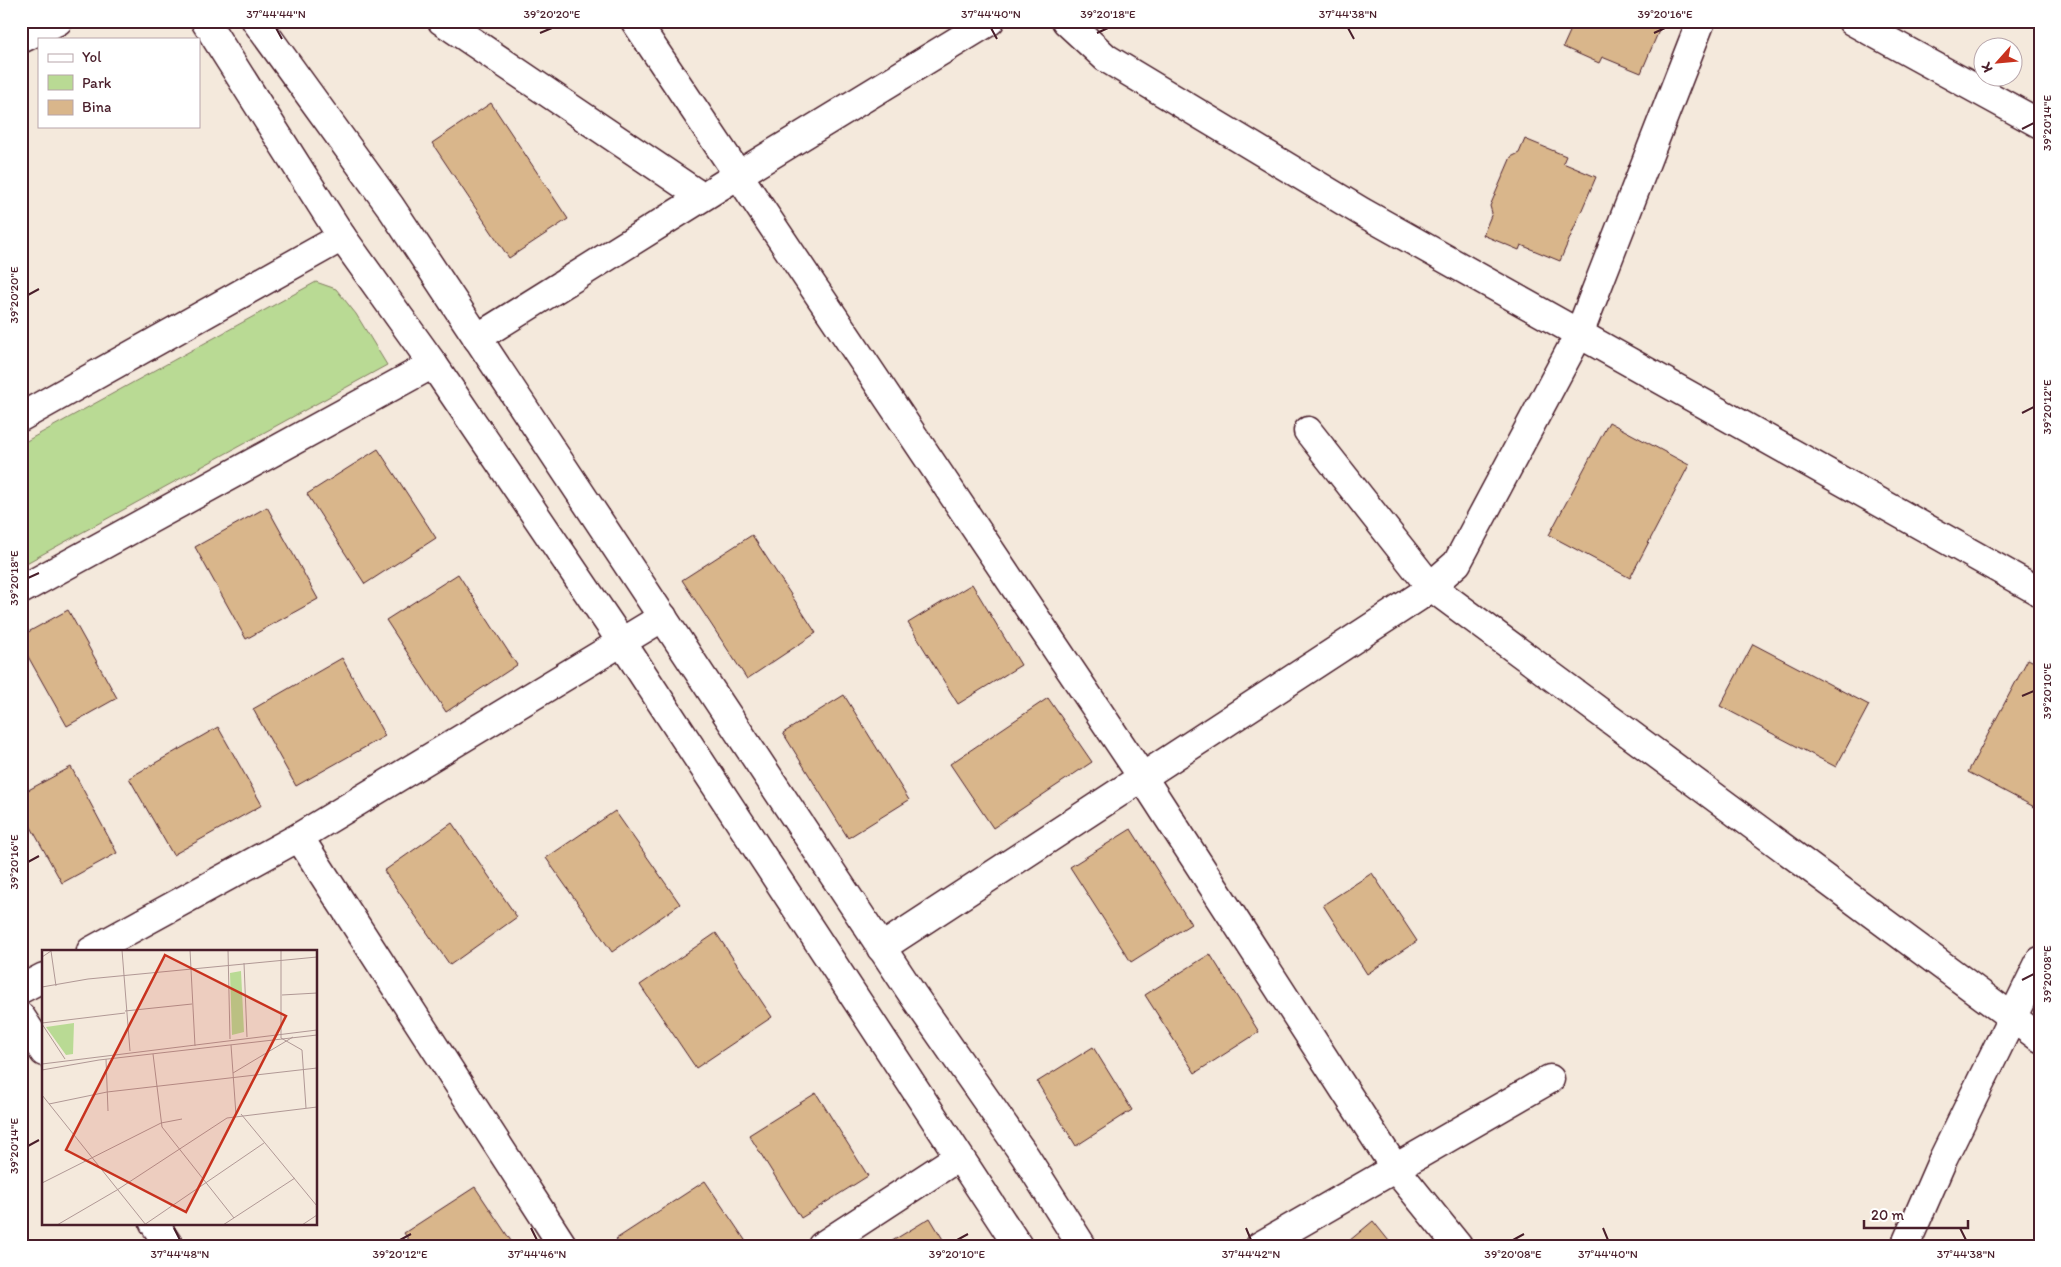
<svg xmlns="http://www.w3.org/2000/svg" width="2061" height="1267" font-family="Itim,sans-serif">
  <style>
    .green { fill: #b9da94; stroke: #827c60 }
    .building { fill: #d9b68b; stroke: #4a1f2b }
    .lines { fill: none; stroke-linecap: round; stroke-linejoin: round }
    .street-casing { stroke: #4a1f2b; stroke-width: 31 }
    .secondary-casing { stroke: #4a1f2b; stroke-width: 31 }
    .street { stroke: #fff; stroke-width: 28 }
    .secondary { stroke: #fff; stroke-width: 28 }
    .ticks { fill: none; stroke: #4a1f2b; stroke-width: 2 }
    .inset-road { fill: none; stroke: #b09895; stroke-width: 1 }
    .view { fill: #c8321e; fill-opacity: 0.15; stroke: #c8321e; stroke-width: 2.5 }
    .inset-edge { fill: none; stroke: #4a1f2b; stroke-width: 2.5 }
    .neatline { fill: none; stroke: #4a1f2b; stroke-width: 2 }
    .ticks-label { font-size: 12px; text-anchor: middle; fill: #4a1f2b }
  </style>
  <rect width="100%" height="100%" fill="#f4e9dc"/>
  <filter id="ink" filterUnits="userSpaceOnUse"><feTurbulence type="fractalNoise" baseFrequency=".02" numOctaves="2"/><feDisplacementMap in="SourceGraphic" scale="10" xChannelSelector="R" yChannelSelector="G"/><feConvolveMatrix kernelMatrix="1 2 1 2 8 2 1 2 1" color-interpolation-filters="sRGB"/></filter>
  <g filter="url(#ink)">
    <path class="green" d="M 316,282 L 336,289 L 356,314 L 387,365 L 21,566 L 21,444 Z"/>
    <path class="building" d="M 1571,21 L 1663,21 L 1641,73 L 1602,57 L 1599,63 L 1563,47 L 1573,25 Z
      M 491,103 L 568,219 L 509,258 L 432,143 Z
      M 1525,139 L 1566,156 L 1563,163 L 1596,177 L 1560,261 L 1521,245 L 1519,250 L 1483,235 L 1492,213 L 1490,206 L 1511,157 L 1519,153 Z
      M 1609,422 L 1689,465 L 1630,578 L 1549,535 Z
      M 378,449 L 436,538 L 365,584 L 307,494 Z
      M 267,507 L 318,599 L 246,639 L 195,547 Z
      M 752,535 L 816,633 L 747,679 L 682,580 Z
      M 458,574 L 517,665 L 446,712 L 386,620 Z
      M 972,584 L 1021,665 L 958,704 L 908,623 Z
      M 68,610 L 117,698 L 67,726 L 21,644 L 21,636 Z
      M 1753,644 L 1869,705 L 1836,767 L 1720,706 Z
      M 342,658 L 385,736 L 296,786 L 253,709 Z
      M 2028,659 L 2040,665 L 2040,810 L 1968,772 Z
      M 844,695 L 909,800 L 848,838 L 783,733 Z
      M 1048,698 L 1092,762 L 993,828 L 950,764 Z
      M 218,727 L 262,805 L 173,855 L 129,778 Z
      M 71,767 L 117,853 L 62,883 L 21,809 L 21,794 Z
      M 615,811 L 680,904 L 612,952 L 546,858 Z
      M 452,823 L 517,917 L 450,965 L 384,871 Z
      M 1131,829 L 1191,924 L 1131,962 L 1070,867 Z
      M 1372,873 L 1417,941 L 1367,974 L 1323,905 Z
      M 716,933 L 772,1017 L 696,1068 L 640,985 Z
      M 1210,954 L 1259,1032 L 1195,1073 L 1145,995 Z
      M 1093,1047 L 1132,1110 L 1076,1146 L 1037,1082 Z
      M 816,1093 L 868,1176 L 801,1218 L 749,1135 Z
      M 705,1181 L 749,1246 L 621,1246 L 616,1239 Z
      M 475,1187 L 511,1241 L 504,1246 L 413,1246 L 404,1233 Z
      M 930,1218 L 947,1246 L 884,1246 Z
      M 1373,1221 L 1393,1246 L 1343,1246 Z"/>
    <g class="lines">
      <g class="street-casing">
        <path id="street" d="M 442,21 L 702,197
          M 635,21 L 1143,778 L 1395,1168 L 1458,1246
          M 1066,21 L 1106,58 L 1362,212 L 2040,592
          M 1852,21 L 2040,124
          M 21,39 L 58,21
          M 477,338 L 738,175 L 990,21
          M 21,417 L 342,237
          M 1308,431 L 1430,586 L 2040,1038
          M 21,590 L 433,364
          M 299,837 L 563,1246
          M 881,948 L 1418,597 L 1457,563 L 1579,334 L 1701,21
          M 91,951 L 299,837 L 663,617
          M 21,989 L 44,977
          M 21,1017 L 44,1052
          M 154,1223 L 169,1246
          M 822,1246 L 958,1157
          M 1260,1246 L 1550,1079
          M 1905,1246 L 1943,1159 L 2040,961"/>
      </g>
      <g class="secondary-casing">
        <path id="secondary" d="M 205,21 L 342,237 L 433,364 L 621,641 L 1018,1246
          M 256,21 L 390,206 L 913,995 L 1025,1156 L 1082,1246"/>
      </g>
      <use href="#street" class="street"/>
      <use href="#secondary" class="secondary"/>
    </g>
  </g>
  <path class="ticks" d="M 276,28 L 282,39M 991,28 L 997,39M 1348,28 L 1354,39M 540,33 L 552,28M 1097,33 L 1108,28M 1654,33 L 1665,28M 2022,129 L 2034,123M 28,295 L 39,289M 2022,413 L 2034,407M 28,578 L 39,573M 2022,696 L 2034,691M 28,862 L 39,856M 2022,980 L 2034,974M 28,1146 L 39,1140M 174,1228 L 180,1240M 531,1228 L 537,1240M 1246,1228 L 1251,1240M 1603,1228 L 1608,1240M 1960,1228 L 1966,1240M 400,1240 L 411,1234M 957,1240 L 968,1234M 1513,1240 L 1524,1234"/>
  <g transform="translate(42 950)">
    <rect width="275" height="275" fill="#f4e9dc"/>
    <path d="M 199,21 L 202,82 L 190,85 L 188,23 ZM 32,73 L 31,104 L 24,105 L 4,77 Z" fill="#b9da94"/>
    <path class="inset-road" d="M 80,0 L 88,101M 148,0 L 153,96M 186,0 L 188,89M 239,0 L 239,88 L 260,100 L 264,158M 0,7 L 9,1 L 14,36M 202,13 L 205,87M 0,37 L 46,29 L 275,7M 240,45 L 275,43M 83,61 L 150,54M 0,73 L 83,63M 0,74 L 23,109M 189,95 L 194,165M 111,104 L 120,177 L 192,268M 64,109 L 66,161M 0,114 L 275,80M 0,120 L 57,110 L 275,85M 191,123 L 251,87M 0,145 L 104,275M 7,154 L 65,142 L 275,118M 199,164 L 275,256M 0,233 L 119,173 L 140,169M 15,275 L 75,240 L 185,168 L 275,157M 102,275 L 222,193M 181,275 L 253,228M 260,275 L 275,265"/>
    <path class="view" d="M 123,5 L 244,66 L 144,262 L 24,200 Z"/>
    <rect width="275" height="275" class="inset-edge"/>
  </g>
  <rect width="2061" height="1267" fill="none" stroke="#fff" stroke-width="55"/>
  <rect x="38" y="38" width="162" height="90" fill="#ffffff" stroke="#b7a5aa"/>
  <rect x="48" y="54" width="25" height="8" fill="#ffffff" stroke="#b7a5aa"/>
  <text x="82" y="62" font-size="15" fill="#4a1f2b">Yol</text>
  <rect x="48" y="75" width="25" height="15" fill="#b9da94" stroke="#b7a5aa"/>
  <text x="82" y="88" font-size="15" fill="#4a1f2b">Park</text>
  <rect x="48" y="100" width="25" height="15" fill="#d9b68b" stroke="#b7a5aa"/>
  <text x="82" y="112" font-size="15" fill="#4a1f2b">Bina</text>
  <g transform="translate(1998 62) rotate(243)"><circle r="24" fill="#ffffff" stroke="#b7a5aa"/>
  <path d="M0-4L9 19L0 12L-9 19Z" fill="#c8321e"/>
  <text y="-8" font-size="14" font-weight="bold" text-anchor="middle" fill="#4a1f2b">K</text>
  </g>
  <path d="M1864 1220v8h104v-8" fill="none" stroke="#4a1f2b" stroke-width="2.5"/>
  <text x="1871" y="1220" font-size="15" fill="#4a1f2b" stroke="#ffffff" stroke-width="4" paint-order="stroke">20 m</text>
  <rect x="28" y="28" width="2006" height="1212" class="neatline"/>
  <g class="ticks-label">
    <text x="276" y="18">37°44'44"N</text>
    <text x="552" y="18">39°20'20"E</text>
    <text x="991" y="18">37°44'40"N</text>
    <text x="1108" y="18">39°20'18"E</text>
    <text x="1348" y="18">37°44'38"N</text>
    <text x="1665" y="18">39°20'16"E</text>
    <text transform="translate(2047 123) rotate(-90)" y="4">39°20'14"E</text>
    <text transform="translate(14 295) rotate(-90)" y="4">39°20'20"E</text>
    <text transform="translate(2047 407) rotate(-90)" y="4">39°20'12"E</text>
    <text transform="translate(14 578) rotate(-90)" y="4">39°20'18"E</text>
    <text transform="translate(2047 691) rotate(-90)" y="4">39°20'10"E</text>
    <text transform="translate(14 862) rotate(-90)" y="4">39°20'16"E</text>
    <text transform="translate(2047 974) rotate(-90)" y="4">39°20'08"E</text>
    <text transform="translate(14 1146) rotate(-90)" y="4">39°20'14"E</text>
    <text x="180" y="1258">37°44'48"N</text>
    <text x="400" y="1258">39°20'12"E</text>
    <text x="537" y="1258">37°44'46"N</text>
    <text x="957" y="1258">39°20'10"E</text>
    <text x="1251" y="1258">37°44'42"N</text>
    <text x="1513" y="1258">39°20'08"E</text>
    <text x="1608" y="1258">37°44'40"N</text>
    <text x="1966" y="1258">37°44'38"N</text>
  </g>
</svg>
